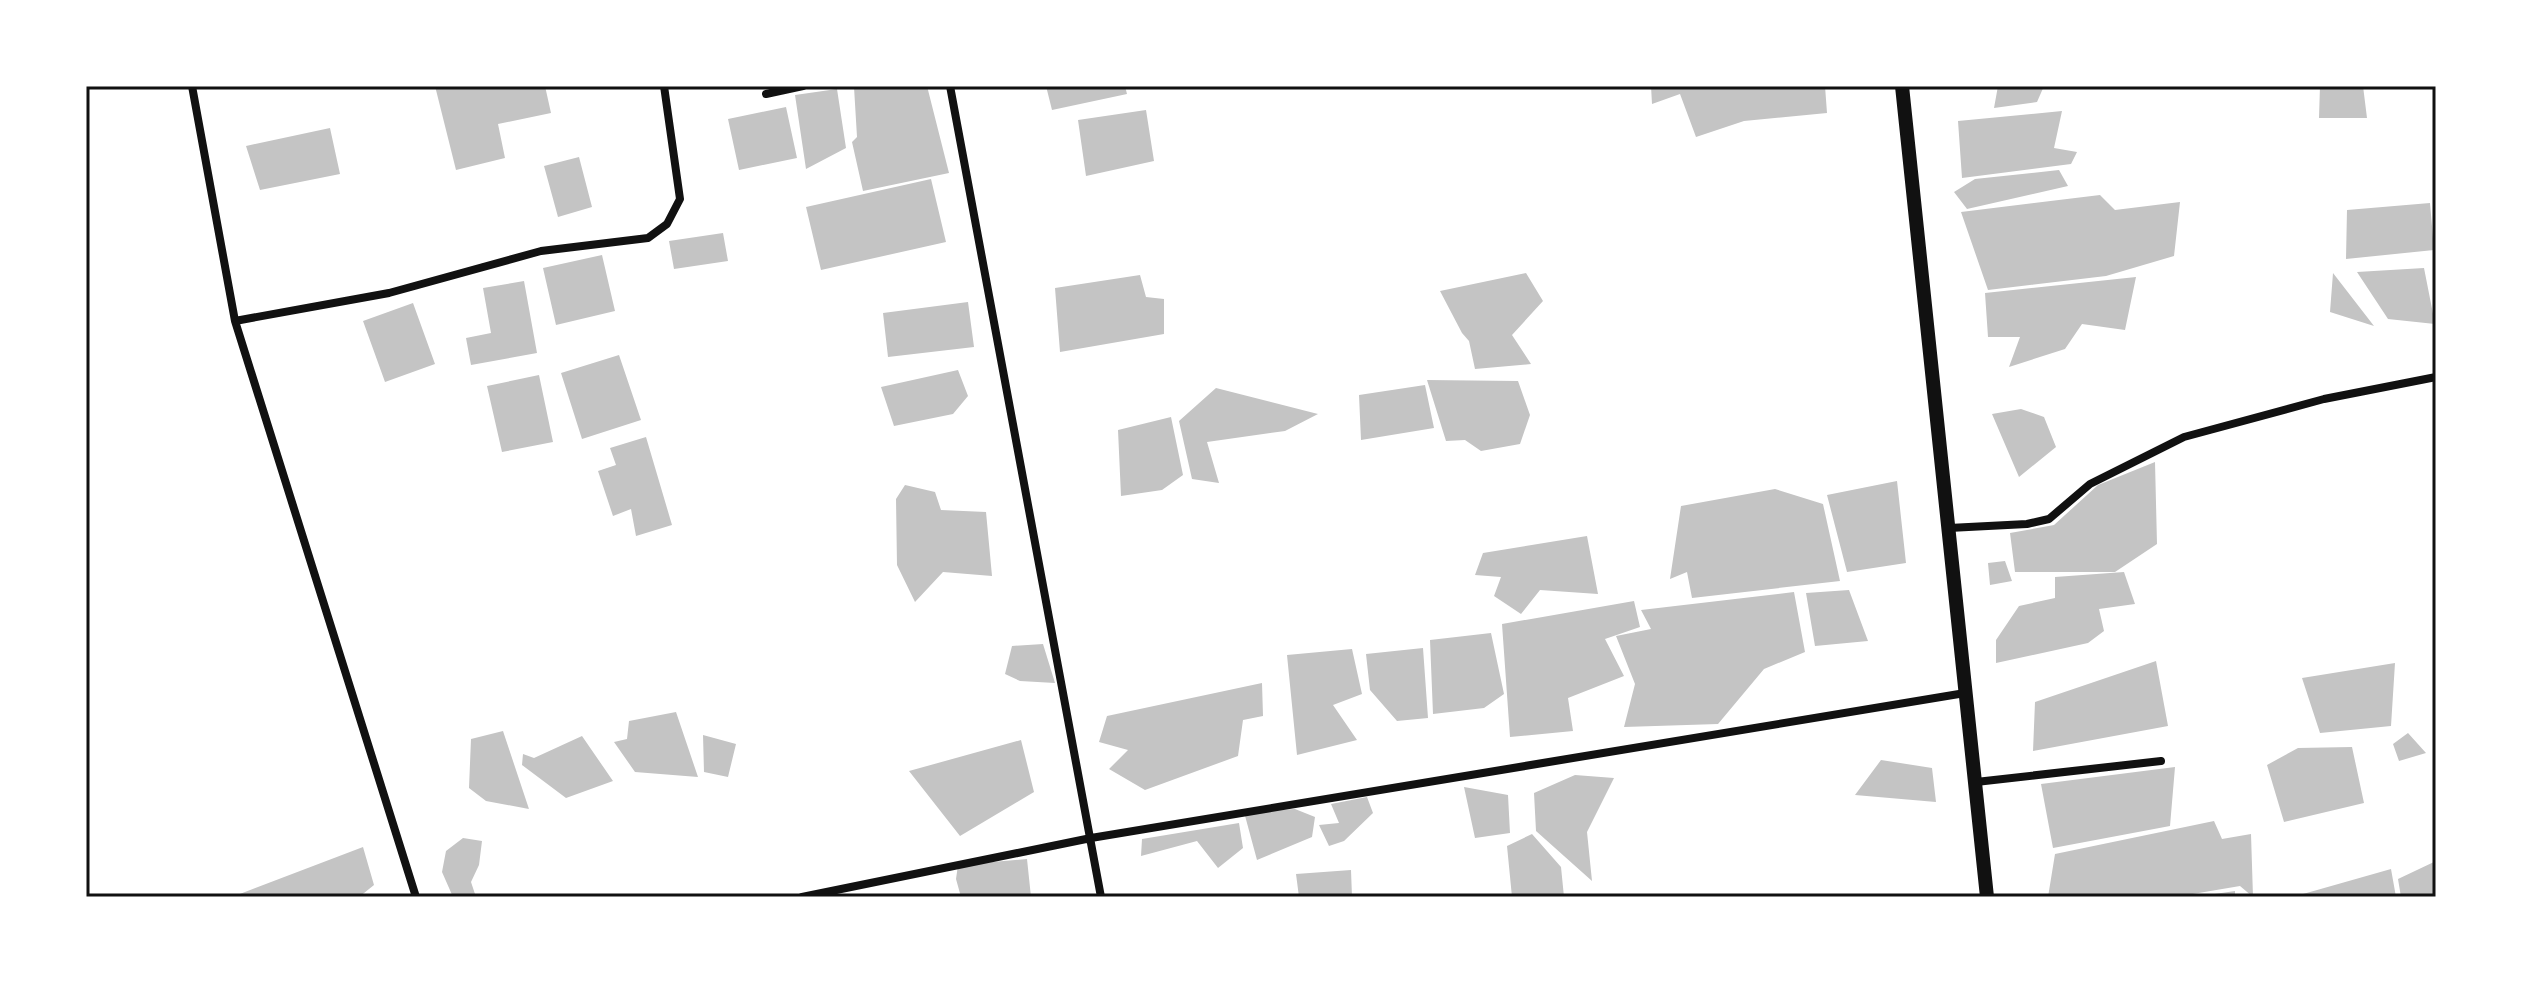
<svg xmlns="http://www.w3.org/2000/svg" width="2522" height="983" font-family="'Roboto Serif',serif">
  <style>
    .building { fill: #c4c4c4 }
    .lines { fill: none; stroke-linecap: round; stroke-linejoin: round }
    .minor { stroke: #111; stroke-width: 8 }
    .tertiary { stroke: #111; stroke-width: 14 }
    .neatline { fill: none; stroke: #111; stroke-width: 3 }
  </style>
  <rect width="100%" height="100%" fill="#fff"/>
  <path class="building" d="M 435,86 L 545,86 L 551,113 L 498,124 L 505,158 L 456,170 Z
    M 862,86 L 927,86 L 949,173 L 863,191 L 852,142 L 857,137 L 854,87 Z
    M 1046,86 L 1125,86 L 1127,94 L 1052,110 Z
    M 1651,86 L 1825,86 L 1827,113 L 1744,121 L 1696,137 L 1680,94 L 1652,104 Z
    M 1998,86 L 2044,86 L 2037,102 L 1994,108 Z
    M 2320,86 L 2363,86 L 2367,118 L 2319,118 Z
    M 837,89 L 846,148 L 806,169 L 795,95 Z
    M 786,107 L 797,158 L 739,170 L 728,119 Z
    M 1146,110 L 1154,161 L 1086,176 L 1078,120 Z
    M 2062,111 L 2054,148 L 2077,152 L 2071,164 L 1962,178 L 1958,121 Z
    M 330,128 L 340,174 L 260,190 L 246,146 Z
    M 579,157 L 592,207 L 558,217 L 544,166 Z
    M 2059,170 L 2068,186 L 1967,209 L 1954,192 L 1975,179 Z
    M 931,179 L 946,242 L 821,270 L 806,207 Z
    M 2100,195 L 2115,210 L 2180,202 L 2174,256 L 2106,276 L 1988,290 L 1961,212 Z
    M 2430,203 L 2434,250 L 2346,259 L 2347,210 Z
    M 723,233 L 728,261 L 674,269 L 669,241 Z
    M 602,255 L 615,311 L 556,325 L 543,268 Z
    M 2424,268 L 2435,324 L 2388,319 L 2357,272 Z
    M 1526,273 L 1543,301 L 1512,335 L 1531,364 L 1475,369 L 1469,341 L 1462,333 L 1440,291 Z
    M 2333,273 L 2374,326 L 2330,312 Z
    M 1140,275 L 1146,297 L 1164,299 L 1164,334 L 1060,352 L 1055,288 Z
    M 2136,277 L 2125,330 L 2082,324 L 2065,349 L 2009,367 L 2020,337 L 1988,337 L 1985,293 Z
    M 524,281 L 537,353 L 471,365 L 466,338 L 491,333 L 483,288 Z
    M 968,302 L 974,347 L 888,357 L 883,313 Z
    M 413,303 L 435,364 L 385,382 L 363,321 Z
    M 619,355 L 641,420 L 582,439 L 561,373 Z
    M 958,370 L 968,396 L 953,414 L 894,426 L 881,387 Z
    M 539,375 L 553,442 L 502,452 L 487,386 Z
    M 1427,380 L 1518,381 L 1530,415 L 1520,444 L 1481,451 L 1465,440 L 1446,441 Z
    M 1425,385 L 1434,428 L 1361,440 L 1359,395 Z
    M 1216,388 L 1318,414 L 1285,431 L 1207,442 L 1219,483 L 1192,479 L 1179,421 Z
    M 2021,409 L 2044,417 L 2056,447 L 2019,477 L 1992,414 Z
    M 1171,417 L 1183,475 L 1162,490 L 1121,496 L 1118,430 Z
    M 646,437 L 672,525 L 636,536 L 631,509 L 613,516 L 598,471 L 616,465 L 610,448 Z
    M 2155,462 L 2157,544 L 2115,572 L 2015,572 L 2010,533 L 2054,525 L 2098,485 Z
    M 1897,481 L 1906,563 L 1847,572 L 1827,495 Z
    M 905,485 L 935,492 L 941,510 L 986,512 L 992,576 L 943,572 L 915,602 L 897,565 L 896,499 Z
    M 1775,489 L 1823,504 L 1840,581 L 1692,598 L 1687,572 L 1670,579 L 1681,506 Z
    M 1587,536 L 1598,594 L 1540,590 L 1521,614 L 1494,596 L 1501,577 L 1475,575 L 1483,553 Z
    M 2005,561 L 2012,581 L 1990,585 L 1988,563 Z
    M 2124,572 L 2135,604 L 2099,609 L 2104,631 L 2088,643 L 1996,663 L 1996,640 L 2019,606 L 2055,598 L 2055,577 Z
    M 1849,590 L 1868,641 L 1815,646 L 1806,593 Z
    M 1794,592 L 1805,652 L 1764,669 L 1718,724 L 1624,727 L 1635,684 L 1616,636 L 1651,629 L 1641,610 Z
    M 1634,601 L 1640,627 L 1605,639 L 1624,676 L 1568,698 L 1573,731 L 1510,737 L 1502,624 Z
    M 1491,633 L 1504,694 L 1484,708 L 1433,714 L 1430,640 Z
    M 1043,644 L 1055,683 L 1020,681 L 1005,674 L 1012,646 Z
    M 1423,648 L 1428,718 L 1397,721 L 1370,690 L 1366,654 Z
    M 1352,649 L 1362,694 L 1333,705 L 1357,740 L 1297,755 L 1287,655 Z
    M 2156,661 L 2168,726 L 2033,751 L 2035,702 Z
    M 2395,663 L 2391,726 L 2320,733 L 2302,678 Z
    M 1262,683 L 1263,716 L 1243,720 L 1238,756 L 1145,790 L 1109,769 L 1128,750 L 1099,742 L 1107,716 Z
    M 676,712 L 698,777 L 635,772 L 614,742 L 627,739 L 629,721 Z
    M 503,731 L 529,809 L 486,801 L 469,788 L 471,739 Z
    M 2408,733 L 2426,753 L 2399,761 L 2393,744 Z
    M 703,735 L 736,744 L 728,777 L 704,772 Z
    M 582,736 L 613,781 L 566,798 L 522,765 L 523,754 L 534,758 Z
    M 1021,740 L 1034,792 L 960,836 L 909,771 Z
    M 2352,747 L 2364,803 L 2284,822 L 2267,765 L 2298,748 Z
    M 1881,760 L 1932,768 L 1936,802 L 1855,795 Z
    M 2175,767 L 2170,826 L 2053,848 L 2041,784 Z
    M 1575,775 L 1614,778 L 1587,832 L 1592,881 L 1536,831 L 1534,793 Z
    M 1464,787 L 1508,795 L 1510,833 L 1475,838 Z
    M 1367,797 L 1373,813 L 1344,841 L 1329,846 L 1319,825 L 1339,823 L 1331,804 Z
    M 1295,809 L 1315,817 L 1312,837 L 1257,860 L 1244,812 Z
    M 2214,821 L 2222,839 L 2251,834 L 2253,897 L 2240,886 L 2175,897 L 2048,897 L 2055,854 Z
    M 1239,823 L 1243,848 L 1218,868 L 1197,841 L 1141,856 L 1142,839 Z
    M 1532,834 L 1561,867 L 1564,897 L 1512,897 L 1507,846 Z
    M 463,838 L 482,841 L 479,865 L 471,882 L 476,897 L 453,897 L 442,872 L 446,851 Z
    M 363,847 L 374,885 L 359,897 L 232,897 Z
    M 1027,859 L 1031,897 L 961,897 L 956,879 L 958,865 Z
    M 2436,861 L 2436,897 L 2401,897 L 2398,879 Z
    M 2391,869 L 2396,897 L 2296,897 L 2296,896 Z
    M 1351,870 L 1352,897 L 1299,897 L 1296,874 Z
    M 2235,891 L 2235,897 L 2208,897 L 2208,895 Z"/>
  <g class="lines">
    <path class="minor" d="M 192,86 L 235,321 L 416,897
      M 950,86 L 1101,897
      M 766,94 L 803,86
      M 235,321 L 389,293 L 541,251 L 648,238 L 667,224 L 680,199 L 664,86
      M 1949,528 L 2027,524 L 2049,519 L 2090,484 L 2184,437 L 2324,399 L 2436,377
      M 1976,782 L 2161,761
      M 802,897 L 1091,838 L 1965,693"/>
    <path class="tertiary" d="M 1902,86 L 1987,897"/>
  </g>
  <rect width="2522" height="983" fill="none" stroke="#ffffff" stroke-width="176"/>
  <rect x="88" y="88" width="2346" height="807" class="neatline"/>
</svg>
